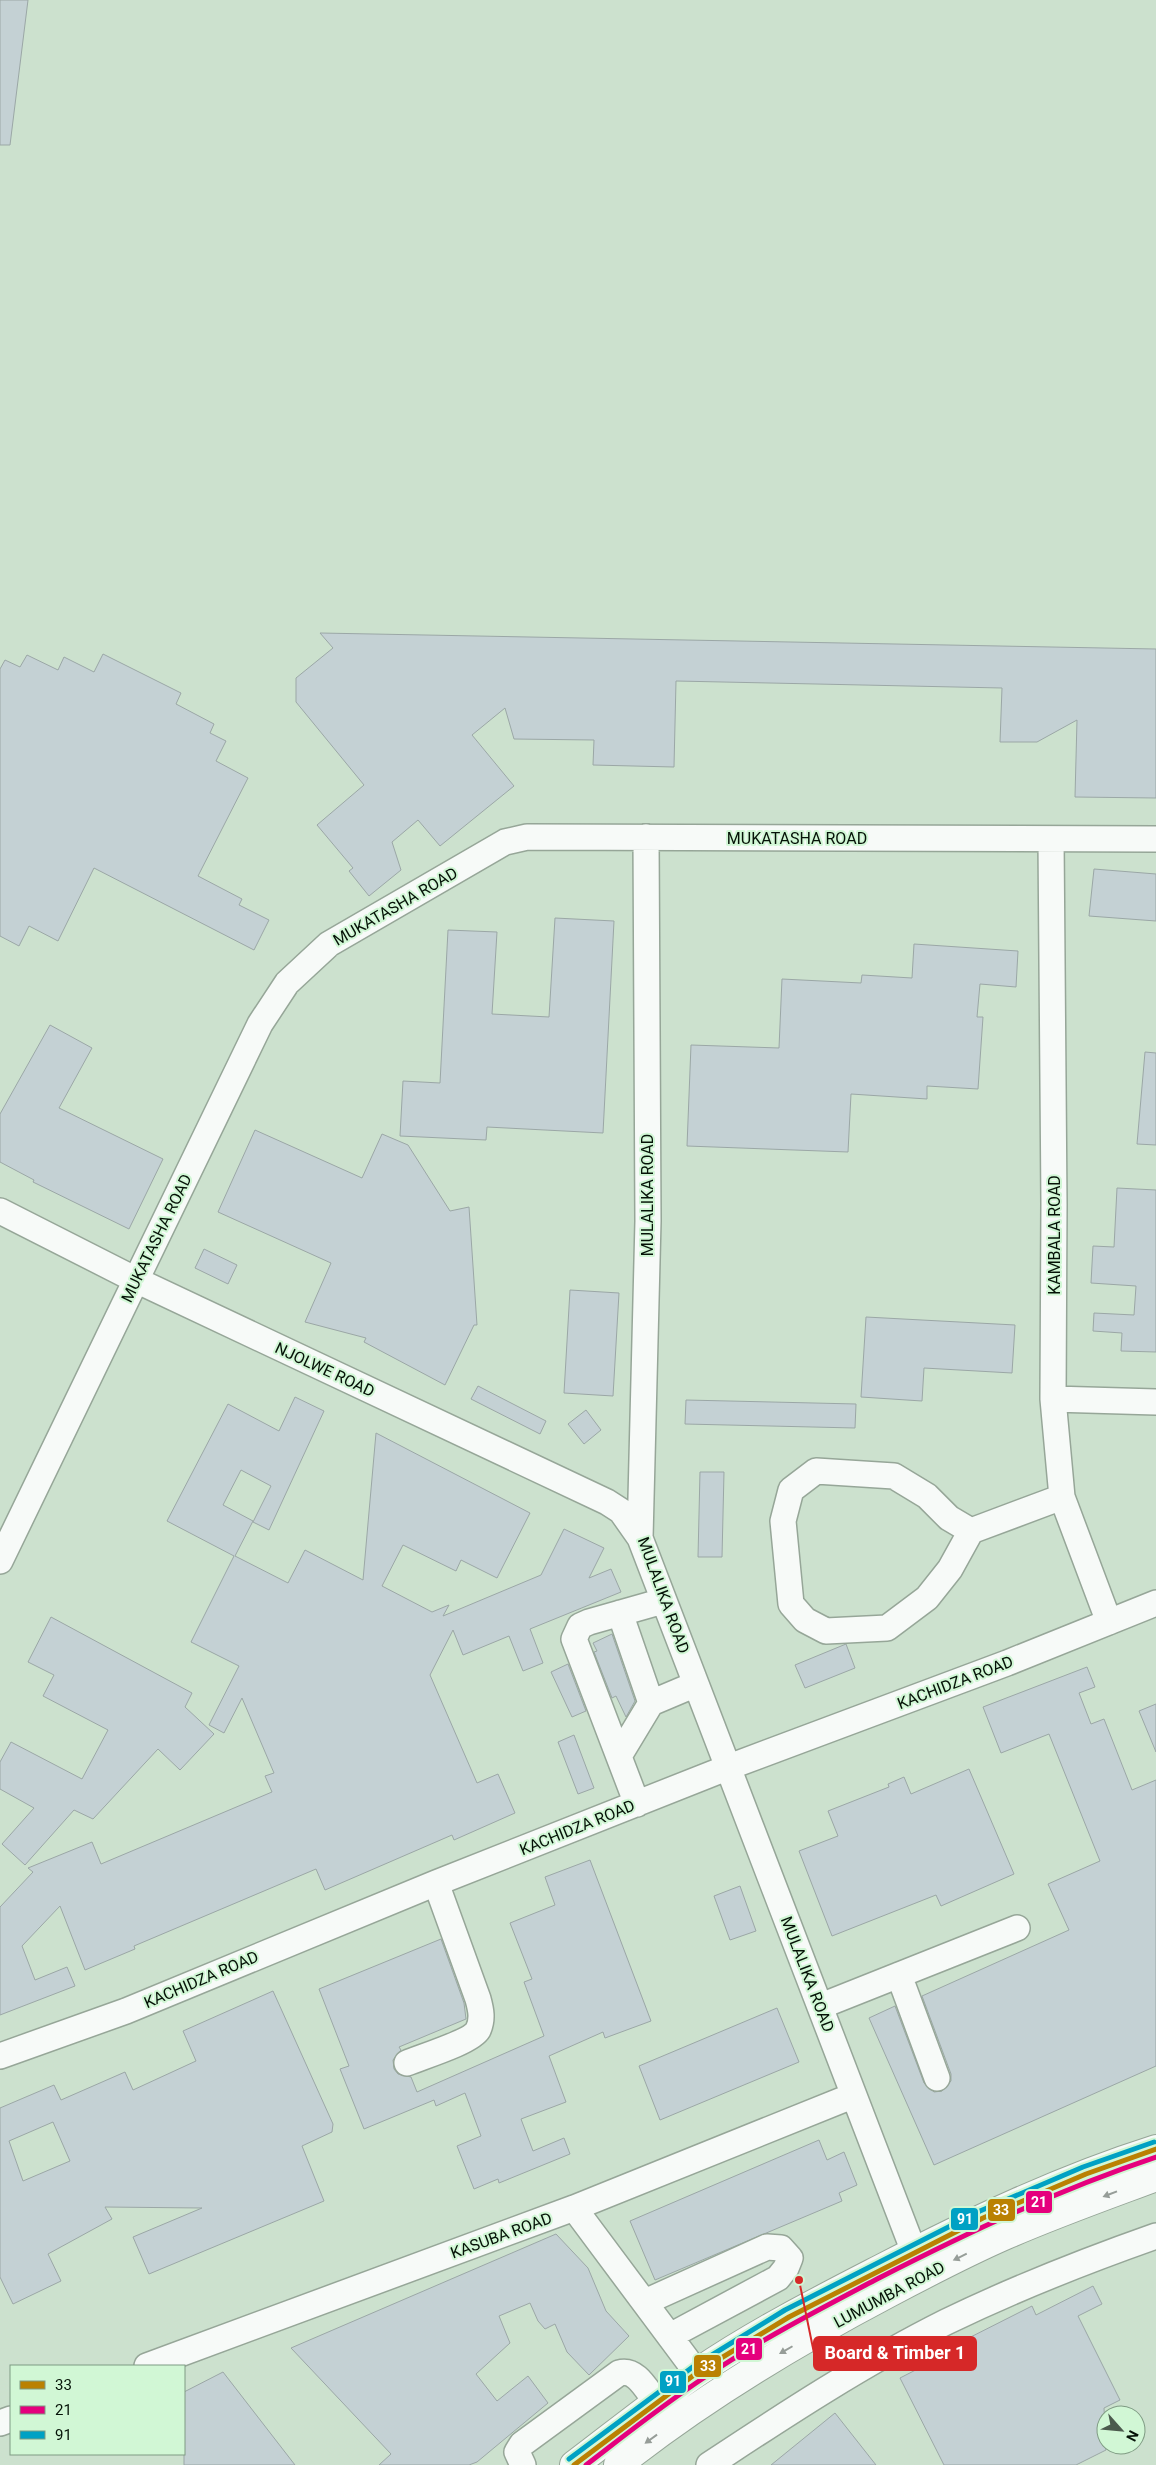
<svg xmlns="http://www.w3.org/2000/svg" width="1156" height="2465" font-family="Roboto,sans-serif">
  <style>
    .building { fill: #c4d1d4; stroke: #9ba7a6; fill-rule: evenodd }
    .lines { fill: none; stroke-linecap: round; stroke-linejoin: round }
    .minor-casing { stroke: #96a698; stroke-width: 28 }
    .major-casing { stroke: #96a698; stroke-width: 30 }
    .minor { stroke: #f7faf8; stroke-width: 25 }
    .major { stroke: #f7faf8; stroke-width: 28 }
    .bus-1-casing { stroke: #d1f7d5; stroke-width: 9 }
    .bus-2-casing { stroke: #d1f7d5; stroke-width: 9 }
    .bus-3-casing { stroke: #d1f7d5; stroke-width: 9 }
    .bus-1 { stroke: #ba8102; stroke-width: 5 }
    .bus-2 { stroke: #e5007d; stroke-width: 5 }
    .bus-3 { stroke: #00a1c4; stroke-width: 5 }
    .oneway { fill: #969d98 }
    .labels { text-anchor: middle; stroke-width: 4; stroke-linejoin: round; paint-order: stroke }
    .street-label { font-size: 16px; fill: #051207; stroke: #d1f7d5 }
    .leader { fill: none; stroke: #d62828; stroke-width: 2 }
    .callout-dot { fill: #d62828; stroke: #d1f7d5; stroke-width: 2 }
    .callout { fill: #d62828; stroke: #d62828; stroke-width: 2 }
    .callout-label { font-size: 18px; text-anchor: middle; font-weight: bold; fill: #fff }
    .line-badge { stroke: #d1f7d5; stroke-width: 2 }
    .badge-label { font-size: 14px; text-anchor: middle; font-weight: bold; fill: #fff }
  </style>
  <rect width="100%" height="100%" fill="#cce1ce"/>
  <path class="building" d="M 0,0 L 28,0 L 10,145 L 0,145 Z
    M 320,633 L 1156,649 L 1156,798 L 1075,797 L 1077,720 L 1037,742 L 1000,742 L 1002,688 L 676,681 L 674,767 L 593,765 L 594,740 L 514,739 L 505,708 L 472,735 L 514,786 L 440,846 L 418,820 L 392,842 L 401,870 L 369,896 L 349,871 L 353,868 L 317,825 L 364,785 L 296,702 L 296,678 L 333,648 Z
    M 103,654 L 181,693 L 176,704 L 214,724 L 210,733 L 226,741 L 216,761 L 248,778 L 198,876 L 242,899 L 239,905 L 269,920 L 254,950 L 94,868 L 58,941 L 29,926 L 19,946 L 0,936 L 0,669 L 5,660 L 20,667 L 27,655 L 58,670 L 64,657 L 94,672 Z
    M 1094,869 L 1156,874 L 1156,921 L 1089,916 Z
    M 555,918 L 614,921 L 603,1133 L 487,1127 L 486,1140 L 400,1136 L 403,1081 L 440,1083 L 448,930 L 497,932 L 492,1014 L 549,1017 Z
    M 914,944 L 1018,951 L 1016,987 L 980,984 L 977,1017 L 983,1017 L 978,1089 L 927,1086 L 927,1099 L 851,1094 L 848,1152 L 687,1146 L 691,1045 L 779,1048 L 782,979 L 861,983 L 862,975 L 912,978 Z
    M 50,1025 L 92,1048 L 59,1108 L 163,1159 L 129,1229 L 33,1182 L 34,1180 L 0,1162 L 0,1114 Z
    M 1145,1052 L 1156,1053 L 1156,1145 L 1137,1144 Z
    M 255,1130 L 362,1178 L 382,1134 L 408,1145 L 450,1211 L 469,1207 L 477,1325 L 474,1325 L 445,1385 L 364,1342 L 366,1338 L 305,1322 L 331,1263 L 218,1212 Z
    M 1117,1188 L 1156,1190 L 1156,1352 L 1121,1351 L 1122,1333 L 1093,1331 L 1094,1313 L 1134,1315 L 1136,1286 L 1091,1283 L 1093,1246 L 1114,1247 Z
    M 204,1249 L 237,1265 L 228,1284 L 195,1268 Z
    M 570,1290 L 619,1293 L 613,1396 L 564,1393 Z
    M 866,1317 L 1015,1325 L 1012,1373 L 924,1368 L 922,1401 L 861,1397 Z
    M 478,1386 L 546,1421 L 540,1434 L 471,1399 Z
    M 295,1397 L 324,1411 L 269,1530 L 253,1522 L 271,1486 L 241,1470 L 223,1505 L 253,1521 L 235,1556 L 288,1583 L 305,1550 L 363,1580 L 376,1433 L 530,1513 L 497,1578 L 461,1560 L 456,1571 L 403,1545 L 382,1586 L 432,1612 L 449,1605 L 443,1616 L 541,1575 L 564,1529 L 604,1548 L 589,1578 L 611,1569 L 621,1592 L 530,1629 L 543,1663 L 523,1671 L 509,1636 L 463,1655 L 453,1630 L 430,1675 L 477,1783 L 498,1774 L 515,1813 L 454,1840 L 452,1835 L 325,1890 L 316,1869 L 134,1946 L 135,1949 L 85,1970 L 60,1906 L 22,1946 L 35,1980 L 67,1967 L 75,1986 L 0,2015 L 0,1907 L 33,1872 L 28,1868 L 92,1842 L 101,1864 L 272,1792 L 265,1776 L 274,1773 L 242,1698 L 224,1733 L 209,1725 L 239,1666 L 191,1642 L 234,1556 L 167,1521 L 228,1404 L 279,1431 Z
    M 686,1400 L 856,1404 L 855,1428 L 685,1424 Z
    M 586,1410 L 601,1430 L 584,1444 L 568,1424 Z
    M 700,1472 L 724,1472 L 722,1557 L 698,1557 Z
    M 51,1617 L 192,1693 L 185,1707 L 214,1734 L 180,1770 L 158,1749 L 93,1819 L 74,1810 L 25,1865 L 2,1844 L 34,1808 L 0,1789 L 0,1762 L 11,1742 L 82,1779 L 108,1730 L 43,1696 L 54,1675 L 28,1662 Z
    M 612,1634 L 635,1701 L 626,1717 L 616,1696 L 612,1698 L 594,1652 L 597,1651 L 593,1643 Z
    M 846,1644 L 855,1668 L 805,1688 L 795,1665 Z
    M 568,1664 L 586,1711 L 572,1717 L 551,1672 Z
    M 1087,1667 L 1095,1687 L 1079,1693 L 1091,1724 L 1104,1719 L 1132,1790 L 1156,1780 L 1156,2066 L 934,2165 L 869,2018 L 895,2006 L 924,2083 L 934,2092 L 942,2091 L 951,2081 L 951,2074 L 922,1996 L 1069,1930 L 1048,1884 L 1100,1861 L 1049,1734 L 1001,1753 L 983,1707 Z
    M 1156,1704 L 1156,1752 L 1139,1711 Z
    M 574,1735 L 594,1788 L 578,1794 L 558,1742 Z
    M 969,1769 L 1014,1874 L 941,1906 L 936,1895 L 832,1936 L 799,1851 L 838,1836 L 828,1811 L 889,1787 L 888,1784 L 904,1777 L 911,1794 Z
    M 590,1860 L 651,2021 L 605,2038 L 603,2032 L 549,2056 L 566,2102 L 521,2119 L 533,2151 L 564,2138 L 570,2154 L 499,2183 L 498,2179 L 474,2189 L 457,2146 L 481,2136 L 465,2093 L 436,2106 L 434,2100 L 364,2129 L 340,2069 L 349,2066 L 319,1989 L 441,1939 L 464,2003 L 466,2019 L 399,2047 L 401,2050 L 393,2060 L 394,2069 L 398,2074 L 411,2077 L 417,2092 L 544,2036 L 524,1982 L 532,1979 L 510,1923 L 555,1905 L 545,1877 Z
    M 740,1886 L 756,1931 L 730,1940 L 714,1896 Z
    M 273,1991 L 333,2124 L 332,2132 L 302,2146 L 324,2201 L 149,2274 L 133,2237 L 202,2208 L 105,2207 L 112,2219 L 48,2254 L 61,2281 L 13,2304 L 0,2277 L 0,2108 L 54,2085 L 61,2100 L 125,2072 L 133,2090 L 196,2061 L 183,2031 ZM 53,2122 L 70,2161 L 23,2181 L 9,2141 Z
    M 777,2008 L 799,2062 L 660,2120 L 639,2066 Z
    M 819,2140 L 827,2160 L 844,2152 L 857,2185 L 839,2193 L 842,2201 L 655,2280 L 630,2221 Z
    M 556,2234 L 588,2268 L 606,2311 L 629,2336 L 589,2375 L 567,2352 L 555,2324 L 545,2329 L 538,2321 L 530,2303 L 499,2316 L 510,2343 L 476,2374 L 497,2401 L 528,2376 L 548,2403 L 477,2462 L 469,2465 L 379,2465 L 391,2454 L 291,2348 Z
    M 1093,2286 L 1102,2304 L 1078,2316 L 1120,2400 L 1104,2408 L 1106,2450 L 1076,2465 L 944,2465 L 900,2378 L 943,2356 L 941,2352 L 1032,2306 L 1036,2315 Z
    M 223,2372 L 295,2465 L 184,2465 L 184,2392 Z
    M 835,2413 L 876,2465 L 771,2465 Z"/>
  <g class="lines">
    <g class="minor-casing">
      <path id="minor" d="M 646,837 L 648,1221 L 640,1538 L 921,2270
        M 1051,839 L 1054,1204 L 1053,1399 L 1062,1497 L 1109,1622
        M 0,1211 L 136,1280 L 607,1502 L 621,1511 L 640,1538
        M 1053,1399 L 1156,1402
        M 971,1531 L 950,1569 L 927,1598 L 887,1628 L 826,1631 L 805,1620 L 791,1604 L 783,1521 L 791,1490 L 816,1471 L 894,1476 L 927,1496 L 949,1518 L 971,1531 L 1062,1497
        M 0,1561 L 260,1024 L 287,983 L 329,944 L 505,842 L 527,837 L 1156,839
        M 620,1613 L 651,1703
        M 619,1756 L 651,1703 L 696,1684
        M 637,1804 L 574,1639 L 580,1626 L 589,1622 L 663,1601
        M 899,1975 L 937,2078
        M 821,2006 L 1017,1928
        M 0,2056 L 126,2011 L 436,1883 L 729,1767 L 1007,1663 L 1156,1603
        M 407,2063 C 421,2057 471,2042 478,2030 C 483,2019 481,2010 478,1999 L 436,1883
        M 574,2208 L 697,2373
        M 645,2302 L 767,2247 L 781,2248 L 790,2258 L 786,2268 L 778,2278 L 670,2336
        M 147,2366 L 574,2208 L 852,2096
        M 0,2423 L 11,2419
        M 523,2465 L 517,2452 L 522,2444 L 619,2373 C 637,2368 647,2391 657,2403
        M 709,2465 C 786,2414 864,2363 946,2322 C 1014,2289 1085,2261 1156,2236"/>
    </g>
    <g class="major-casing">
      <path id="major" d="M 574,2465 C 615,2434 656,2401 698,2372 C 757,2332 820,2300 882,2268 C 971,2222 1061,2179 1156,2149
        M 618,2465 C 702,2398 794,2343 889,2293 C 927,2273 965,2253 1004,2236 C 1054,2214 1105,2196 1156,2177"/>
    </g>
    <use href="#minor" class="minor"/>
    <use href="#major" class="major"/>
    <g class="bus-1-casing">
      <path id="bus-1" d="M 574,2465 L 698,2372 L 789,2317 L 983,2218 L 1086,2174 L 1156,2149"/>
    </g>
    <g class="bus-2-casing">
      <path id="bus-2" d="M 586,2465 C 625,2435 664,2404 705,2377 C 760,2340 820,2309 879,2278 C 969,2232 1060,2189 1156,2157"/>
    </g>
    <g class="bus-3-casing">
      <path id="bus-3" d="M 569,2459 L 694,2366 L 785,2310 L 980,2211 L 1083,2167 L 1154,2142"/>
    </g>
    <use href="#bus-1" class="bus-1"/>
    <use href="#bus-2" class="bus-2"/>
    <use href="#bus-3" class="bus-3"/>
  </g>
  <defs><path id="oneway-solid" d="M-6-.8H1V-3.2L6.5 0L1 3.2V.8H-6Z" transform="scale(1.25)"/></defs>
  <g class="oneway">
    <use href="#oneway-solid" transform="translate(1110 2194) rotate(159)"/>
    <use href="#oneway-solid" transform="translate(960 2257) rotate(154)"/>
    <use href="#oneway-solid" transform="translate(786 2350) rotate(150)"/>
    <use href="#oneway-solid" transform="translate(651 2439) rotate(144)"/>
  </g>
  <g class="labels">
    <g class="street-label">
      <text x="797" y="844">MUKATASHA ROAD</text>
      <text transform="translate(395 906) rotate(-30)" y="6">MUKATASHA ROAD</text>
      <text transform="translate(647 1195) rotate(-90)" y="6">MULALIKA ROAD</text>
      <text transform="translate(1054 1235) rotate(-90)" y="6">KAMBALA ROAD</text>
      <text transform="translate(156 1238) rotate(-64)" y="6">MUKATASHA ROAD</text>
      <text transform="translate(325 1369) rotate(25)" y="6">NJOLWE ROAD</text>
      <text transform="translate(664 1595) rotate(70)" y="6">MULALIKA ROAD</text>
      <text transform="translate(955 1682) rotate(-21)" y="6">KACHIDZA ROAD</text>
      <text transform="translate(577 1827) rotate(-22)" y="6">KACHIDZA ROAD</text>
      <text transform="translate(808 1974) rotate(69)" y="6">MULALIKA ROAD</text>
      <text transform="translate(201 1979) rotate(-23)" y="6">KACHIDZA ROAD</text>
      <text transform="translate(501 2235) rotate(-20)" y="6">KASUBA ROAD</text>
      <text transform="translate(889 2294) rotate(-28)" y="6">LUMUMBA ROAD</text>
    </g>
  </g>
  <path class="leader" d="M799 2280L814 2353"/>
  <circle class="callout-dot" cx="799" cy="2280" r="5"/>
  <rect class="callout" x="814" y="2337" width="162" height="33" rx="5"/>
  <g class="callout-label">
    <text x="895" y="2359">Board &amp; Timber 1</text>
  </g>
  <g class="line-badge">
    <rect x="1025" y="2190" width="28" height="24" rx="5" fill="#e5007d"/>
    <rect x="987" y="2198" width="29" height="24" rx="5" fill="#ba8102"/>
    <rect x="950" y="2207" width="29" height="24" rx="5" fill="#00a1c4"/>
    <rect x="735" y="2337" width="28" height="24" rx="5" fill="#e5007d"/>
    <rect x="693" y="2354" width="29" height="24" rx="5" fill="#ba8102"/>
    <rect x="659" y="2370" width="28" height="24" rx="5" fill="#00a1c4"/>
  </g>
  <g class="badge-label">
    <text x="1039" y="2207">21</text>
    <text x="1001" y="2215">33</text>
    <text x="965" y="2224">91</text>
    <text x="749" y="2354">21</text>
    <text x="708" y="2371">33</text>
    <text x="673" y="2386">91</text>
  </g>
  <rect x="10" y="2365" width="175" height="90" fill="#d1f7d5" stroke="#7f9b83"/>
  <rect x="20" y="2381" width="25" height="8" fill="#ba8102" stroke="#7f9b83"/>
  <text x="55" y="2390" font-size="15" fill="#051207">33</text>
  <rect x="20" y="2406" width="25" height="8" fill="#e5007d" stroke="#7f9b83"/>
  <text x="55" y="2415" font-size="15" fill="#051207">21</text>
  <rect x="20" y="2431" width="25" height="8" fill="#00a1c4" stroke="#7f9b83"/>
  <text x="55" y="2440" font-size="15" fill="#051207">91</text>
  <g transform="translate(1121 2430) rotate(117)"><circle r="24" fill="#d1f7d5" stroke="#7f9b83"/>
  <path d="M0-4L9 19L0 12L-9 19Z" fill="#4b5a4d"/>
  <text y="-8" font-size="14" font-weight="bold" text-anchor="middle" fill="#051207">N</text>
  </g>
</svg>
